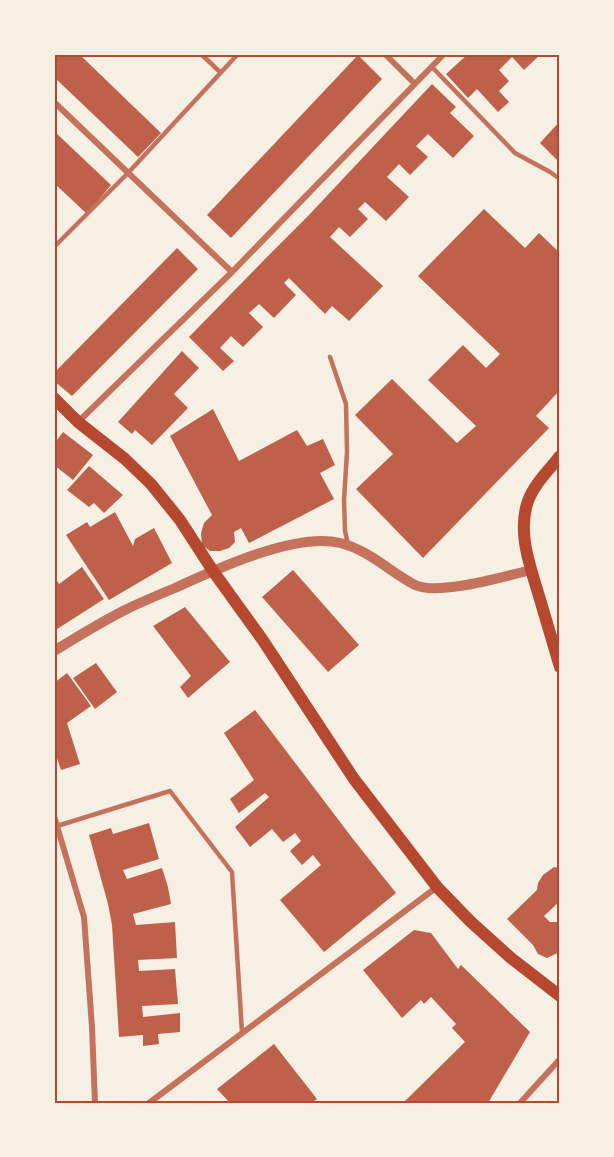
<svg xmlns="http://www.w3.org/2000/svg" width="614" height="1157" font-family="Rubik,sans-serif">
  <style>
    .building { fill: #bf614a }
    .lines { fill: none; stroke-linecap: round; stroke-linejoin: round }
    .service { stroke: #c5725c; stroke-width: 4.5 }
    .minor { stroke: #c5725c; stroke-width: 6 }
    .tertiary { stroke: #c5725c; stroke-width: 10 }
    .secondary { stroke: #b5482f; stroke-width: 12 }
    .neatline { fill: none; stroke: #b5482f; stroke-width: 2 }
  </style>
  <rect width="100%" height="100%" fill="#f6efe4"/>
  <path class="building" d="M 54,54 L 79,54 L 161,133 L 138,157 L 54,77 Z
    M 468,54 L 541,54 L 524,70 L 512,57 L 499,70 L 509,81 L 499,91 L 509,102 L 498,112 L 477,89 L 468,98 L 446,74 Z
    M 358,55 L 382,79 L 231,238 L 207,215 Z
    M 432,84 L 456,107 L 450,113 L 474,136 L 453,158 L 428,134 L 416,146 L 428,157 L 410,175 L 399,164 L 387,177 L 409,197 L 386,221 L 365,202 L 358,209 L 368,219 L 350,237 L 339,227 L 330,237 L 383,286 L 349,321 L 332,306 L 325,314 L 289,278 L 284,283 L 296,295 L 274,318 L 259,304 L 249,313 L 263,327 L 243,347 L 231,336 L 220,348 L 234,361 L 223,371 L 189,337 L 267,257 L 308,216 Z
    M 560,121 L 560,163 L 540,143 Z
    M 54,131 L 111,185 L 87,214 L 54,183 Z
    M 484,209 L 525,248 L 539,233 L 560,253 L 560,390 L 536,416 L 549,428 L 423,558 L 356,489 L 393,454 L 355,415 L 392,379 L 457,443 L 476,426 L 428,380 L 463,345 L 486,368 L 500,354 L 418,276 Z
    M 177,248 L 198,269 L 72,396 L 54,381 L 54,373 Z
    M 182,351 L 199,368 L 174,394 L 188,408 L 152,445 L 135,430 L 132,434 L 118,422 Z
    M 213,409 L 239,461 L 297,430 L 307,446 L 323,439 L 335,465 L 320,473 L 334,499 L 249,543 L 241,528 L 234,532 L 235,542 L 229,548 L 220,551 L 210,551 L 202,545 L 201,533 L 204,523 L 212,515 L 170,436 Z
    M 63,432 L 93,455 L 73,480 L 54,465 L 54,444 Z
    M 89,466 L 123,495 L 104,513 L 94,503 L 89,507 L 67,490 Z
    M 115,512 L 133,546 L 135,539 L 154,528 L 172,563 L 109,600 L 66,535 L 87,522 L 90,527 Z
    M 82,567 L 104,599 L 54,631 L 54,580 L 56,579 L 59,584 Z
    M 293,570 L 359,645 L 328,672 L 262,597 Z
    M 185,607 L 230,662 L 188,698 L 180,687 L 191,676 L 153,626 Z
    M 96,663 L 117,692 L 95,709 L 73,678 Z
    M 67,673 L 91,706 L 67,723 L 80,764 L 61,770 L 54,749 L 54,683 Z
    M 255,710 L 353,839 L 396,893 L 324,952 L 280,900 L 321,865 L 313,855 L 302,865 L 290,851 L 301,841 L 295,833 L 283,842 L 272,829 L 250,847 L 235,827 L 269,797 L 265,793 L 239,813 L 230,799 L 254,780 L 224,733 Z
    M 149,823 L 159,859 L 123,870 L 127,879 L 162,868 L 168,887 L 171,904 L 133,914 L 136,925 L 175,922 L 177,958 L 138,960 L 139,971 L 175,969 L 178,1004 L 142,1006 L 143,1017 L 180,1013 L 180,1032 L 158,1034 L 159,1044 L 143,1046 L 143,1035 L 119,1037 L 112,925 L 108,904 L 89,835 L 111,828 L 113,834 Z
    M 554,867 L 560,868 L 560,901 L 544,916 L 550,922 L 560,922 L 560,952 L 547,958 L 538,954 L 533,945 L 507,919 L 537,890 L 538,883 L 543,875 Z
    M 414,930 L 431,933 L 458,969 L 461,965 L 530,1032 L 488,1103 L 407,1103 L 405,1101 L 465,1042 L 452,1028 L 456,1024 L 431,997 L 424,1004 L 421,1000 L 402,1018 L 363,970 Z
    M 274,1044 L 317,1099 L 311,1103 L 230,1103 L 217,1089 Z"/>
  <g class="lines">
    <path class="service" d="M 201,54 L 220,72
      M 432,67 L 515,153 L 550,172 L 560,179
      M 54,247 L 128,173 L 238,54
      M 330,357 L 346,404 L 347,452 L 344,500 L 345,531 L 348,544
      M 57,826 L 170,791 L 232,872 L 242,1033"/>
    <path class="minor" d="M 385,54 L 415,84
      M 54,102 L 232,272
      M 78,422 L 232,272 L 444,54
      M 54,816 L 84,917 L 92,1027 L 95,1103
      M 149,1103 L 437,887
      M 520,1103 L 560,1059"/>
    <path class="tertiary" d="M 54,651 C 77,637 101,622 125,610 C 141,602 158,595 175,588 C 216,569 296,532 340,543 C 369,550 390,572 415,585 C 439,596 505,576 531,570"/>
    <path class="secondary" d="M 54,398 L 78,422 L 125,459 L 151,484 L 180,520 L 213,571 L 262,639 L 354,779 L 437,887 L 471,922 L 511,958 L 560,996
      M 560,456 C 549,470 534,484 528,501 C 517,532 530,566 539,596 C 546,620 553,643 560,667"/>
  </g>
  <rect width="614" height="1157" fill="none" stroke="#f6efe4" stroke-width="111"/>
  <rect x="56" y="56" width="502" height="1046" class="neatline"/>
</svg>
